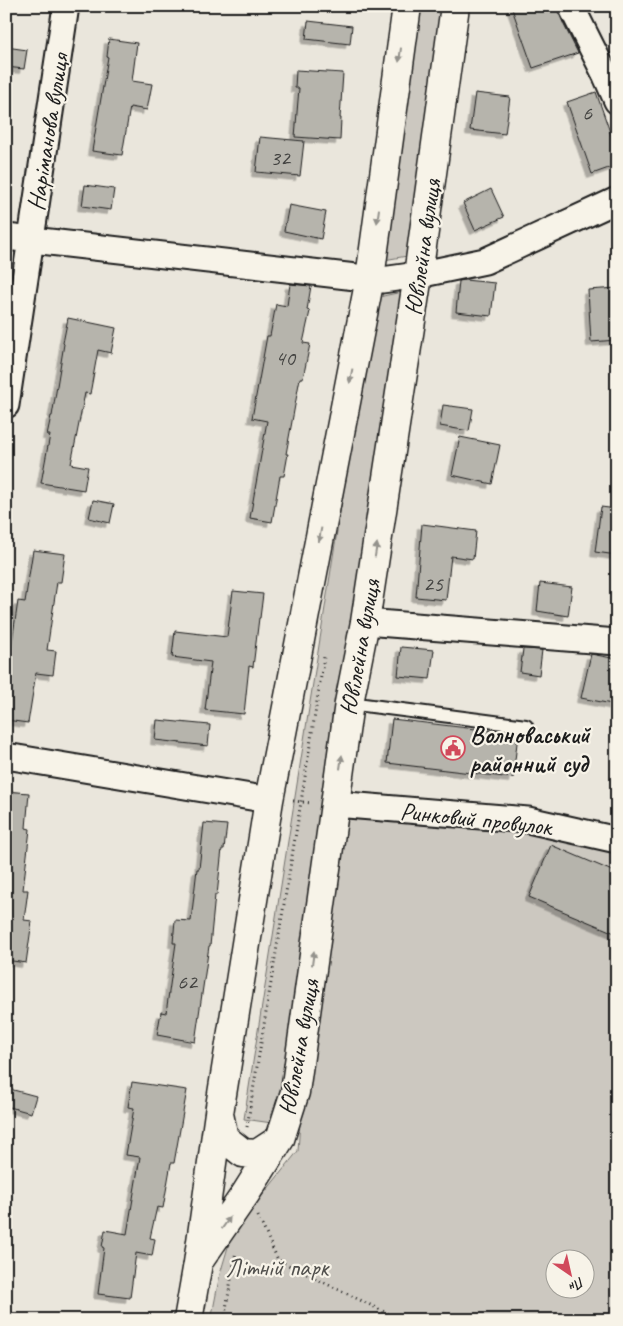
<svg xmlns="http://www.w3.org/2000/svg" width="623" height="1326" font-family="Caveat,sans-serif">
  <style>
    .green { fill: #ccc8c0; stroke: #74726e; fill-rule: evenodd }
    .building { fill: #b6b4ac; stroke: #1c1c1c; filter: url(#shadow) }
    .lines { fill: none; stroke-linecap: round; stroke-linejoin: round }
    .service-casing { stroke: #1c1c1c; stroke-width: 16 }
    .minor-casing { stroke: #1c1c1c; stroke-width: 29 }
    .tertiary-casing { stroke: #1c1c1c; stroke-width: 31 }
    .path { stroke: #1c1c1c; stroke-width: 3; stroke-dasharray: 1 4; stroke-linecap: butt }
    .service { stroke: #f7f3e8; stroke-width: 12 }
    .minor { stroke: #f7f3e8; stroke-width: 25 }
    .tertiary { stroke: #f7f3e8; stroke-width: 28 }
    .oneway { fill: #94928c }
    .labels { text-anchor: middle; stroke-width: 4.5; stroke-linejoin: round; paint-order: stroke }
    .number-label { font-size: 22px; fill: #424240 }
    .street-label { font-size: 25px; fill: #1c1c1c; stroke: #f7f3e8 }
    .poi-label { font-size: 25px; font-weight: bold; fill: #1c1c1c; stroke: #f7f3e8; text-anchor: start }
    .park-label { font-size: 25px; fill: #51504d; stroke: #f7f3e8 }
  </style>
  <defs>
    <filter id="shadow"><feDropShadow dx="-4.5" dy="4.5" stdDeviation="0" flood-color="#0004"/></filter>
  </defs>
  <rect width="100%" height="100%" fill="#eae6dc"/>
  <filter id="ink" filterUnits="userSpaceOnUse"><feTurbulence type="fractalNoise" baseFrequency=".02" numOctaves="2"/><feDisplacementMap in="SourceGraphic" scale="10" xChannelSelector="R" yChannelSelector="G"/><feConvolveMatrix kernelMatrix="1 2 1 2 8 2 1 2 1" color-interpolation-filters="sRGB"/></filter>
  <g filter="url(#ink)">
    <path class="green" d="M 417,6 L 449,6 L 413,255 L 378,261 Z
      M 411,290 L 286,1125 L 244,1119 L 374,298 Z
      M 348,818 L 528,820 L 617,840 L 617,1320 L 211,1320 L 220,1274 L 233,1230 L 258,1201 L 298,1151 L 302,1093 ZM 556,1258 L 586,1258 L 586,1288 L 556,1288 Z"/>
    <path class="building" d="M 511,6 L 556,6 L 564,25 L 578,53 L 533,68 Z
      M 308,21 L 352,26 L 350,44 L 306,39 Z
      M 109,39 L 137,43 L 132,81 L 152,84 L 147,110 L 130,107 L 122,155 L 92,151 L 108,57 L 107,57 Z
      M 6,47 L 27,50 L 24,69 L 6,67 Z
      M 296,70 L 343,73 L 340,118 L 341,118 L 340,140 L 295,137 L 299,88 L 295,88 Z
      M 596,92 L 617,152 L 617,165 L 592,174 L 567,102 Z
      M 475,93 L 510,97 L 505,134 L 470,130 Z
      M 260,137 L 304,141 L 300,176 L 256,172 Z
      M 85,185 L 114,189 L 111,210 L 82,206 Z
      M 491,189 L 504,217 L 475,230 L 463,203 Z
      M 289,205 L 326,212 L 321,239 L 284,231 Z
      M 465,280 L 495,283 L 491,316 L 456,312 L 459,281 Z
      M 290,284 L 311,286 L 307,310 L 310,311 L 303,343 L 310,344 L 303,378 L 300,378 L 286,454 L 288,454 L 284,476 L 280,476 L 272,522 L 250,518 L 267,421 L 252,418 L 267,336 L 270,336 L 276,304 L 287,306 Z
      M 617,288 L 617,340 L 591,342 L 588,290 Z
      M 68,318 L 116,328 L 111,353 L 98,350 L 90,394 L 85,393 L 71,464 L 88,467 L 84,490 L 41,483 L 50,435 L 47,435 L 51,416 L 52,416 L 64,344 L 63,343 Z
      M 443,405 L 473,409 L 469,431 L 440,426 Z
      M 460,437 L 500,445 L 492,484 L 452,475 Z
      M 93,500 L 114,504 L 110,523 L 89,518 Z
      M 601,507 L 617,509 L 617,555 L 595,552 Z
      M 422,524 L 476,531 L 473,559 L 451,556 L 446,600 L 416,597 Z
      M 33,550 L 65,554 L 61,582 L 57,582 L 47,650 L 56,651 L 53,675 L 36,673 L 28,723 L 6,720 L 6,703 L 11,671 L 9,671 L 13,635 L 18,601 L 25,602 Z
      M 540,583 L 572,587 L 568,616 L 537,611 Z
      M 233,591 L 263,594 L 260,618 L 259,618 L 253,667 L 249,666 L 244,714 L 205,710 L 211,662 L 172,657 L 175,631 L 227,637 Z
      M 401,647 L 434,650 L 430,679 L 398,676 Z
      M 523,649 L 542,650 L 539,675 L 520,672 Z
      M 591,654 L 617,659 L 617,705 L 581,698 Z
      M 392,719 L 518,734 L 513,778 L 387,763 Z
      M 157,720 L 210,725 L 208,746 L 155,740 Z
      M 6,791 L 29,793 L 26,828 L 30,829 L 23,890 L 28,890 L 24,920 L 32,921 L 26,963 L 6,960 Z
      M 204,823 L 227,825 L 224,849 L 222,849 L 217,895 L 215,895 L 210,946 L 209,946 L 195,1042 L 157,1035 L 161,1012 L 166,1013 L 176,943 L 173,943 L 175,920 L 191,921 L 197,869 L 199,869 Z
      M 551,845 L 617,873 L 617,934 L 529,897 Z
      M 132,1082 L 187,1090 L 174,1163 L 171,1163 L 163,1208 L 157,1207 L 150,1238 L 155,1239 L 152,1256 L 136,1253 L 130,1298 L 98,1294 L 104,1248 L 102,1247 L 105,1230 L 127,1234 L 140,1157 L 126,1155 L 134,1108 L 128,1107 Z
      M 6,1088 L 36,1096 L 31,1113 L 6,1106 Z"/>
    <g class="lines">
      <g class="service-casing">
        <path id="service" d="M 349,703 L 526,726"/>
      </g>
      <g class="minor-casing">
        <path id="minor" d="M 571,6 L 606,76 L 617,101
          M 6,237 L 382,280 L 418,275 L 485,261 L 617,200
          M 6,405 L 66,6
          M 365,622 L 617,642
          M 6,756 L 269,800
          M 335,804 L 528,820 L 617,840"/>
      </g>
      <g class="tertiary-casing">
        <path id="tertiary" d="M 219,1114 L 224,1138 L 243,1153 L 257,1154 L 280,1139
          M 201,1258 L 246,1193 L 280,1139 L 295,1092 L 349,703 L 365,622 L 418,275 L 455,6
          M 188,1320 L 198,1263 L 219,1113 L 269,800 L 370,278 L 407,6"/>
      </g>
      <path class="path" d="M 293,801 L 312,803
        M 247,1127 L 301,802 L 324,657
        M 258,1216 L 278,1260 L 401,1320
        M 224,1320 L 236,1251"/>
      <use href="#service" class="service"/>
      <use href="#minor" class="minor"/>
      <use href="#tertiary" class="tertiary"/>
    </g>
    <defs><path id="oneway-solid" d="M-6-.8H1V-3.2L6.5 0L1 3.2V.8H-6Z" transform="scale(1.25)"/></defs>
    <g class="oneway">
      <use href="#oneway-solid" transform="translate(400 55) rotate(98)"/>
      <use href="#oneway-solid" transform="translate(378 216) rotate(98)"/>
      <use href="#oneway-solid" transform="translate(351 376) rotate(101)"/>
      <use href="#oneway-solid" transform="translate(320 535) rotate(101)"/>
      <use href="#oneway-solid" transform="translate(376 550) rotate(-81)"/>
      <use href="#oneway-solid" transform="translate(341 762) rotate(-82)"/>
      <use href="#oneway-solid" transform="translate(313 958) rotate(-82)"/>
      <use href="#oneway-solid" transform="translate(226 1223) rotate(-55)"/>
    </g>
  </g>
  <defs>
    <g id="civic-ring" transform="scale(1.25)"><circle r="9.5" fill="#f7f3e8" stroke="#d1495b" stroke-width="1.5"/><path d="M-.6-6.5H3V-4.5H.6V-3L4-1V1h2V6H-6V1h2V-1L-.6-3ZM-1.2 2.5V6h2.4V2.5Z" fill="#d1495b"/></g>
  </defs>
  <g fill-rule="evenodd">
    <use href="#civic-ring" x="453" y="748"/>
  </g>
  <g class="labels">
    <g class="number-label">
      <text x="587" y="120">6</text>
      <text x="280" y="165">32</text>
      <text x="285" y="365">40</text>
      <text x="433" y="591">25</text>
      <text x="187" y="989">62</text>
    </g>
    <g class="street-label">
      <text transform="translate(47 132) rotate(-81)" y="9">Наріманова вулиця</text>
      <text transform="translate(422 247) rotate(-82)" y="9">Ювілейна вулиця</text>
      <text transform="translate(359 647) rotate(-80)" y="9">Ювілейна вулиця</text>
      <text transform="translate(476 818) rotate(6)" y="9">Ринковий провулок</text>
      <text transform="translate(298 1047) rotate(-80)" y="9">Ювілейна вулиця</text>
    </g>
    <g class="poi-label">
      <text x="470" y="743">Волноваський<tspan x="470" dy="29">районний суд</tspan></text>
    </g>
    <g class="park-label">
      <text x="277" y="1276">Літній парк</text>
    </g>
  </g>
  <rect width="623" height="1326" fill="none" stroke="#f7f3e8" stroke-width="25"/>
  <rect x="12" y="12" width="598" height="1301" fill="none" stroke="#1c1c1c" stroke-width="2" filter="url(#ink)"/>
  <g transform="translate(570 1274) rotate(146)"><circle r="24" fill="#f7f3e8" stroke="#9f9d96"/>
  <path d="M0-4L9 19L0 12L-9 19Z" fill="#d1495b"/>
  <text y="-8" font-size="14" font-weight="bold" text-anchor="middle" fill="#1c1c1c">Пн</text>
  </g>
</svg>
